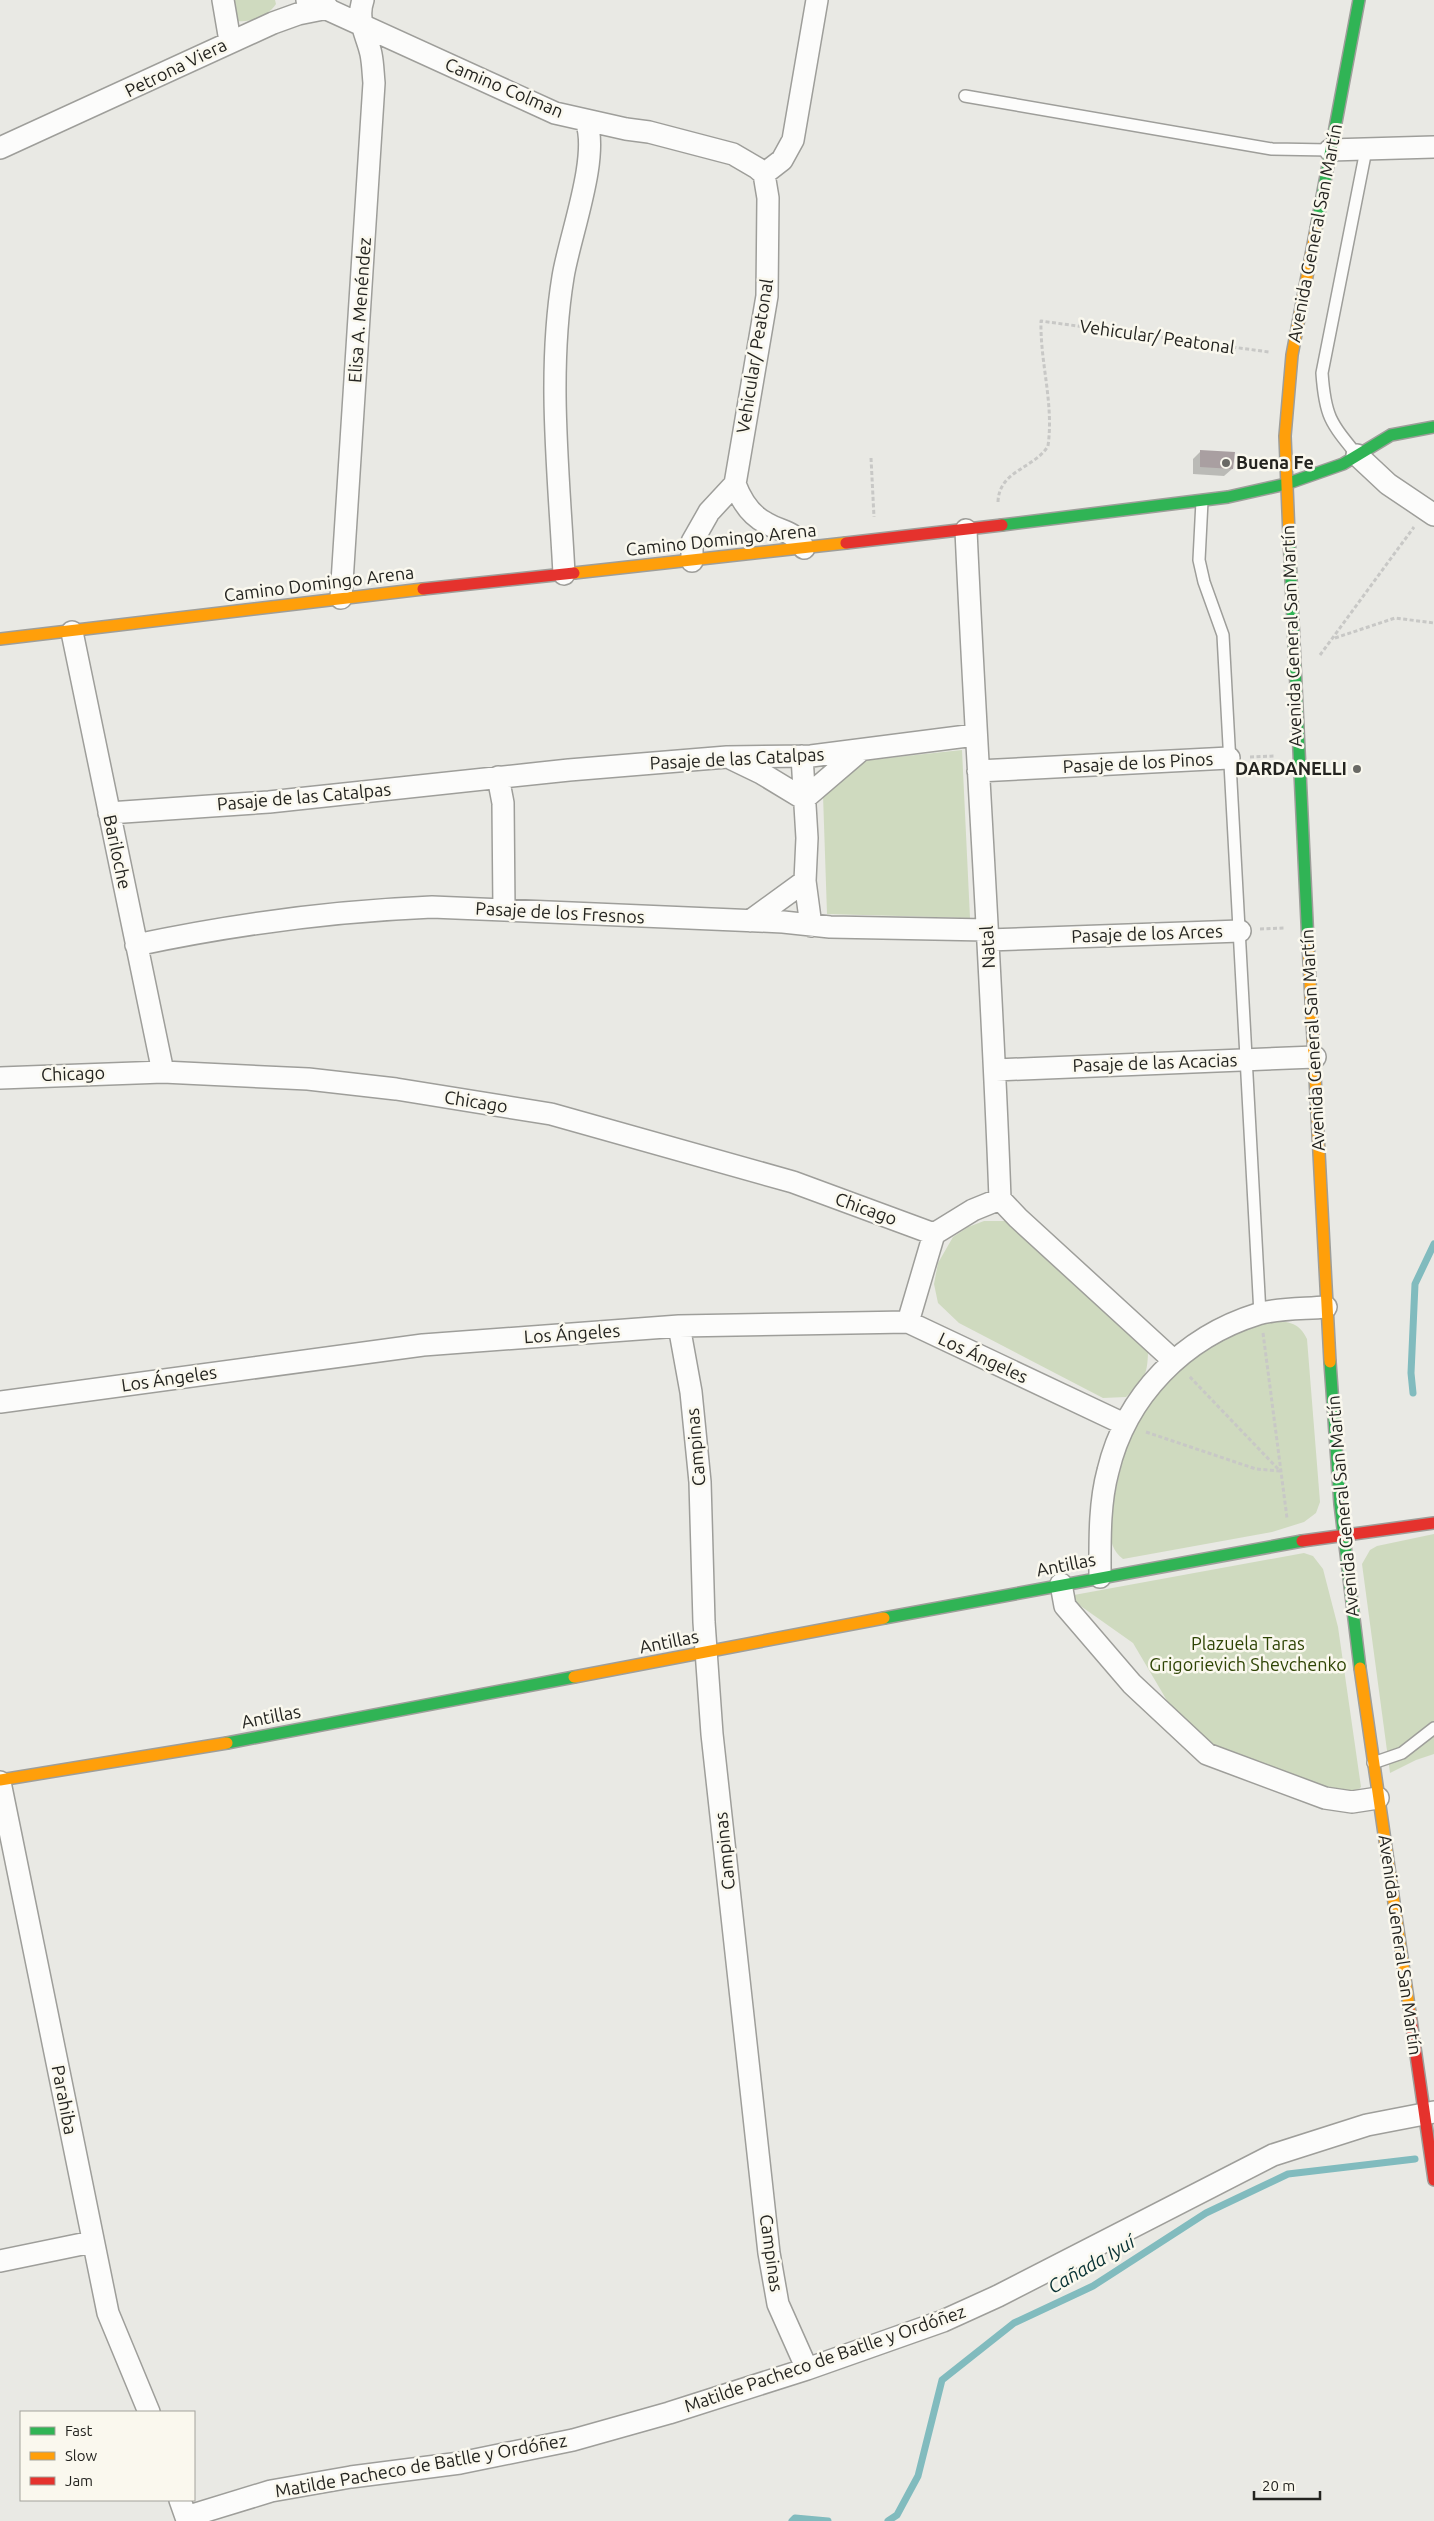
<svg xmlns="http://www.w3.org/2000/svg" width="1434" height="2521" font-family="Ubuntu,sans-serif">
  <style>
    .green { fill: #cfdabf }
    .shadow { fill: #0003 }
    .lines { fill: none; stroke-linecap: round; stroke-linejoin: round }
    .stream { stroke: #81bbbe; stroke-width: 7 }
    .building { fill: #a99fa1 }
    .lane-casing { stroke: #9e9e9a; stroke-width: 14 }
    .street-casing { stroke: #9e9e9a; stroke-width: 24 }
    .fast-casing { stroke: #9e9e9a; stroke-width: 14 }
    .slow-casing { stroke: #9e9e9a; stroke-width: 14 }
    .jam-casing { stroke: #9e9e9a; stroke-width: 14 }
    .path { stroke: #c8c8c6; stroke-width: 3; stroke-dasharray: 4 2.5; stroke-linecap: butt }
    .lane { stroke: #fcfcfb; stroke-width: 11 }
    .street { stroke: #fcfcfb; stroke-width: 21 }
    .fast { stroke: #30b455; stroke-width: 11 }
    .slow { stroke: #ff9f0a; stroke-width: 11 }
    .jam { stroke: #e5322d; stroke-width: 11 }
    .poi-dot { fill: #696965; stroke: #faf8ee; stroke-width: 2 }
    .labels { text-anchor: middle; stroke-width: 5; stroke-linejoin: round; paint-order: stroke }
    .street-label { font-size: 18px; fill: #242420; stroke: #faf8ee }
    .poi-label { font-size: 18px; font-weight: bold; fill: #242420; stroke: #faf8ee; text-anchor: start }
    .park-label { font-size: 18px; fill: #2e4404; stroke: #faf8ee }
    .water-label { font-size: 19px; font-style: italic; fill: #063033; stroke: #faf8ee }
  </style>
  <rect width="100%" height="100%" fill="#e9e9e4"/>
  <path class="green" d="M 229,0 L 275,0 L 276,4 C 268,16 251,23 237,21 Z
    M 962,750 L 970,918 L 827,914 L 822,765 Z
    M 984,1221 L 1008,1221 L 1148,1348 C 1148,1374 1145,1380 1126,1397 L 1103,1398 L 959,1323 L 938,1303 L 934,1284 L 938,1263 L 953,1237 L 968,1227 Z
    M 1272,1321 C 1288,1321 1300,1323 1307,1339 L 1320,1502 L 1316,1513 L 1304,1522 L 1272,1532 L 1123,1559 C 1106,1547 1109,1522 1113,1503 C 1119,1476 1124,1447 1136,1423 C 1163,1372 1217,1335 1272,1321 Z
    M 1434,1534 L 1434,1754 L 1416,1760 L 1390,1773 L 1362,1564 L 1370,1550 L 1377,1546 Z
    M 1304,1553 L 1313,1556 L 1323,1569 L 1338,1627 L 1361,1787 L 1356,1792 L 1345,1796 L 1204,1745 L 1169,1704 L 1133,1643 L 1075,1602 L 1074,1595 Z"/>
  <path class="shadow" d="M 1201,451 L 1232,469 L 1224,476 L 1193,474 L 1193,459 Z"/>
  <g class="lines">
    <path class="stream" d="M 1413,1393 L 1411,1373 L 1415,1284 L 1434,1244
      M 792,2521 L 795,2518 L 828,2521
      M 888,2521 L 897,2515 L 918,2476 L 942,2380 L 1014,2323 L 1093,2286 L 1206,2213 L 1288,2174 L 1415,2159"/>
  </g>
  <path class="building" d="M 1200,450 L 1235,452 L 1233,469 L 1200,467 Z"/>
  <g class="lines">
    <g class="lane-casing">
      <path id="lane" d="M 965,96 L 1272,149 L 1330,150
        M 1357,455 C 1330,422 1325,416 1322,373 L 1366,150
        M 1202,501 L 1199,560 L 1204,582 L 1223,635 L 1260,1314
        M 1373,1763 L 1402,1753 L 1434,1728"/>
    </g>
    <g class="street-casing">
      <path id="street" d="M 223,0 L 230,41
        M 307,0 L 555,113 L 626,129 L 649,132 L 733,154 L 757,168 L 764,174
        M 0,148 L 273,23 L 298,14 L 328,8
        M 1330,150 L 1434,147
        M 1357,455 L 1388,484 L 1434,515
        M 735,484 C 741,500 750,515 766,523 C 783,533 792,529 804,548
        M 692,561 L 692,542 L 709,512 L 735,484 L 767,296 L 768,198 L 764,174 L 782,160 L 793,140 L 817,0
        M 564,574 C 559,476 547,375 563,277 C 569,238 600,157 586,121
        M 341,598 L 374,83 C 373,73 373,64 371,54 C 367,35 356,20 363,0
        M 72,632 L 163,1072
        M 802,756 L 807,838 L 805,881
        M 732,759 L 761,773 L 804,799 L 860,751
        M 978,771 L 1229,758
        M 498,777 L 503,803 L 504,910
        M 109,813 L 269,802 L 569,770 L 727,757 L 811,756 L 975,735
        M 750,921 L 805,881 L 811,926
        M 988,940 L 1240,931
        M 136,945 C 230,925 336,911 432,907 L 783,922 L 830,927 L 987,930
        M 996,1070 L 1315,1057
        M 0,1078 L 163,1072 L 308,1079 L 396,1089 L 551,1114 L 793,1182 L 934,1234
        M 1000,1199 L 1018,1218 L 1173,1360
        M 908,1322 L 934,1234 L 973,1210 L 1000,1199 C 992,976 976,753 966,530
        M 679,1326 L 691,1392 L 700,1482 L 704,1622 L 712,1734 L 769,2253 L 778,2304 L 807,2369
        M 0,1402 L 423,1345 L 679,1326 L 908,1322 L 1124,1424
        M 1100,1577 C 1100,1542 1099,1504 1108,1471 C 1126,1395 1184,1337 1258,1314 C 1279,1308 1305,1309 1326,1307
        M 1061,1584 L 1065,1606 L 1132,1684 L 1207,1754 L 1325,1798 L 1352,1802 L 1378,1798
        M 0,1782 L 108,2313 L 149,2412
        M 0,2261 L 92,2242
        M 180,2500 L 186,2517 L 271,2491 L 351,2477 L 460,2463 L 573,2440 L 669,2413 L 807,2369 L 943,2321 L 998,2296 L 1273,2155 L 1367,2125 L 1434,2112"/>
    </g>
    <g class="fast-casing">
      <path id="fast" d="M 1316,229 L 1359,0
        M 1002,525 L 1228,497 L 1286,484 L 1343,464 L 1391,435 L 1434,427
        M 1289,536 L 1308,943
        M 1330,1362 L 1340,1504 L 1360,1668
        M 884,1618 L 1302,1541
        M 227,1743 L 574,1677"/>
    </g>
    <g class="slow-casing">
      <path id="slow" d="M 1289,536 L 1285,436 L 1292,355 L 1316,229
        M 574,573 L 846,543
        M 0,639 L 423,589
        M 1308,943 L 1330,1362
        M 1360,1668 L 1410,2013
        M 574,1677 L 884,1618
        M 0,1780 L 227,1743"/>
    </g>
    <g class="jam-casing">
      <path id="jam" d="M 846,543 L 1002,525
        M 423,589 L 574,573
        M 1302,1541 L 1434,1523
        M 1410,2013 L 1434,2180"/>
    </g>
    <path class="path" d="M 871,458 L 874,517
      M 998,502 C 999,470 1034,469 1048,446 C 1054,403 1040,363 1041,321 L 1269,352
      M 1335,638 L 1395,618 L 1434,623
      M 1320,655 L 1414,527
      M 1250,757 L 1276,756
      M 1260,929 L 1284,928
      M 1263,1333 L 1287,1518
      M 1146,1432 L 1256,1469 L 1280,1471 L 1189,1376"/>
    <use href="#lane" class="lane"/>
    <use href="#street" class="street"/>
    <use href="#fast" class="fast"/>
    <use href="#slow" class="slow"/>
    <use href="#jam" class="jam"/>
  </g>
  <g class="poi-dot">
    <circle cx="1226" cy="463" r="5"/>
    <circle cx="1357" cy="769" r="5"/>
  </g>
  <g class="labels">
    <g class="street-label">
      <text transform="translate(176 68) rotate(-26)" y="6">Petrona Viera</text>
      <text transform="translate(504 88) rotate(23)" y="6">Camino Colman</text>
      <text transform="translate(1315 233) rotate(-79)" y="6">Avenida General San Martín</text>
      <text transform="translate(360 310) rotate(-86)" y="6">Elisa A. Menéndez</text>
      <text transform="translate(1157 337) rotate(8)" y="6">Vehicular/ Peatonal</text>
      <text transform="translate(755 356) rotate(-81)" y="6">Vehicular/ Peatonal</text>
      <text transform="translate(721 540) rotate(-6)" y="6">Camino Domingo Arena</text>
      <text transform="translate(319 584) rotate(-7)" y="6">Camino Domingo Arena</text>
      <text transform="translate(1292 636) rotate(-92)" y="6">Avenida General San Martín</text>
      <text transform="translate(737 759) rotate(-3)" y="6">Pasaje de las Catalpas</text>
      <text transform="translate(1138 763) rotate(-3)" y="6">Pasaje de los Pinos</text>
      <text transform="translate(304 797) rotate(-5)" y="6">Pasaje de las Catalpas</text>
      <text transform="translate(117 852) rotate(78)" y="6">Bariloche</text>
      <text transform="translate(560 913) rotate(3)" y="6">Pasaje de los Fresnos</text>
      <text transform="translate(1147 934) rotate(-2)" y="6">Pasaje de los Arces</text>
      <text transform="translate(988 947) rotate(-93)" y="6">Natal</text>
      <text transform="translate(1313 1040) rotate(-93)" y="6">Avenida General San Martín</text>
      <text transform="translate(1155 1063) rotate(-2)" y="6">Pasaje de las Acacias</text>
      <text transform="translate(73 1074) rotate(-2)" y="6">Chicago</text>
      <text transform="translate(476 1102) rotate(9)" y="6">Chicago</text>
      <text transform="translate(866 1209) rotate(20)" y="6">Chicago</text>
      <text transform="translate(572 1334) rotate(-4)" y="6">Los Ángeles</text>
      <text transform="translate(983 1358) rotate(25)" y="6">Los Ángeles</text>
      <text transform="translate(169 1379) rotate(-8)" y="6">Los Ángeles</text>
      <text transform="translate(696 1447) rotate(-95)" y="6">Campinas</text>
      <text transform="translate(1343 1506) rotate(-95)" y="6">Avenida General San Martín</text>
      <text transform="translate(1066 1565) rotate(-11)" y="6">Antillas</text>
      <text transform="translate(669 1642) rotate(-11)" y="6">Antillas</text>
      <text transform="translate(271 1717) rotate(-11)" y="6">Antillas</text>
      <text transform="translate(725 1851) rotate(-96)" y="6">Campinas</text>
      <text transform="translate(1400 1945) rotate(82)" y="6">Avenida General San Martín</text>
      <text transform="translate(64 2100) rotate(79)" y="6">Parahiba</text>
      <text transform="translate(771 2253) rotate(82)" y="6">Campinas</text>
      <text transform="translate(825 2359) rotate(-19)" y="6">Matilde Pacheco de Batlle y Ordóñez</text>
      <text transform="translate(421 2466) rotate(-10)" y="6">Matilde Pacheco de Batlle y Ordóñez</text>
    </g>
    <g class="poi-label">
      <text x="1236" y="469">Buena Fe</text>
      <text x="1347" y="775" text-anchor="end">DARDANELLI</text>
    </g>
    <g class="park-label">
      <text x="1248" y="1650">Plazuela Taras<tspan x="1248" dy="21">Grigorievich Shevchenko</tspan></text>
    </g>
    <g class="water-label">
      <text transform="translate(1091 2264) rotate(-30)" y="7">Cañada Iyuí</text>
    </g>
  </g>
  <rect x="20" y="2411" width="175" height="90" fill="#faf8ee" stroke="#a4a39c"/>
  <rect x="30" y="2427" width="25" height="8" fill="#30b455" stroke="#a4a39c"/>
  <text x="65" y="2436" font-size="15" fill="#242420">Fast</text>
  <rect x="30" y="2452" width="25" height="8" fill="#ff9f0a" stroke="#a4a39c"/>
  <text x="65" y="2461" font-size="15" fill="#242420">Slow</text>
  <rect x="30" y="2477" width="25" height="8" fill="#e5322d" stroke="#a4a39c"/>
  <text x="65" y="2486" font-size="15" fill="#242420">Jam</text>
  <path d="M1254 2491v8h66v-8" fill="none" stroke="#242420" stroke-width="2.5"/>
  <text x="1262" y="2491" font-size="15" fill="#242420" stroke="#faf8ee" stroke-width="4" paint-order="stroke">20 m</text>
</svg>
